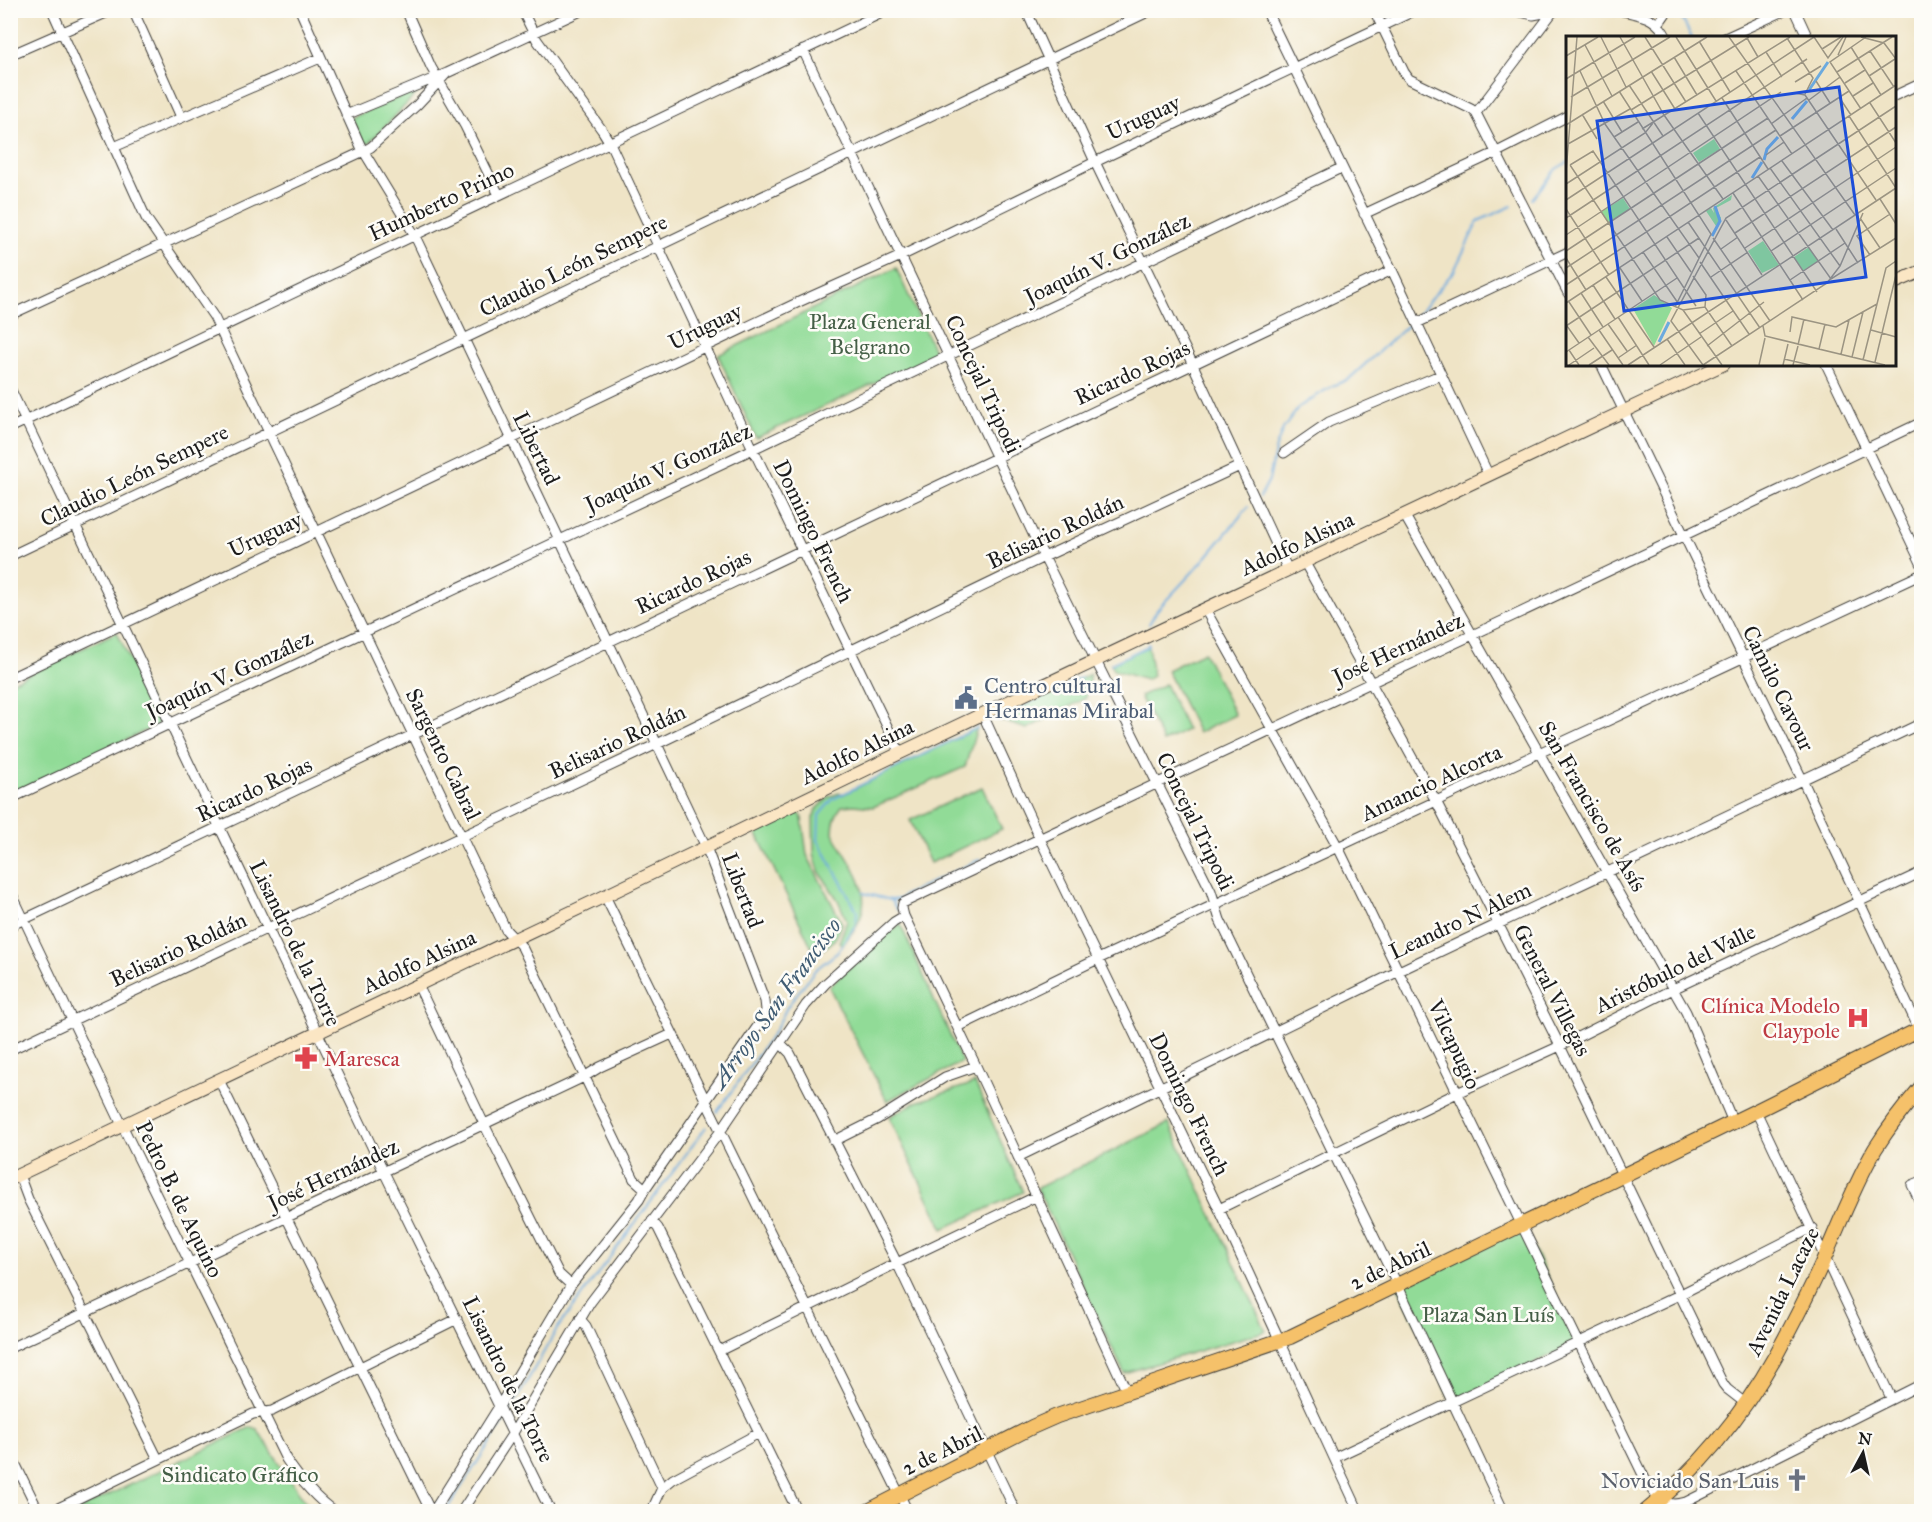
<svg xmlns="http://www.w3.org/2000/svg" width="1932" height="1522" font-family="'IM FELL Great Primer',serif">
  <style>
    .green { fill: #91db97; stroke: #567c5a; stroke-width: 1.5 }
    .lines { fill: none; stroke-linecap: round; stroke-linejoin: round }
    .stream { stroke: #6caade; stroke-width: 2 }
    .street-casing { stroke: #3c3a36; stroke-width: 11 }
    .secondary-casing { stroke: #3c3a36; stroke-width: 14 }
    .primary-casing { stroke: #3c3a36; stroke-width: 16 }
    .street { stroke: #fff; stroke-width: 9 }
    .secondary { stroke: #fbe6c4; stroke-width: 12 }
    .primary { stroke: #f5c16b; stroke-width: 14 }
    .labels { text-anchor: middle; stroke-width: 5; stroke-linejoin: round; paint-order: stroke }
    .street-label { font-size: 22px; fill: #1c1c1c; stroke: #fdfcf7 }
    .park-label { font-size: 22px; fill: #455f47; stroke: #fdfcf7 }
    .service-label { font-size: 22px; fill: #4e5e75; stroke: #fdfcf7; text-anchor: start }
    .health-label { font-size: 22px; fill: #be3a42; stroke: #fdfcf7; text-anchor: end }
    .worship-label { font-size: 22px; fill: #5b616d; stroke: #fdfcf7; text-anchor: end }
    .water-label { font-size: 24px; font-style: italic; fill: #405c73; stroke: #fdfcf7 }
    .inset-river { fill: none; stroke: #6caade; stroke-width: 3 }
    .inset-road { fill: none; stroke: #9b9482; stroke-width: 1.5 }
    .view { fill: #1d4ed8; fill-opacity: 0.15; stroke: #1d4ed8; stroke-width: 3 }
    .inset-edge { fill: none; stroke: #1c1c1c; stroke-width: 3 }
  </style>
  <rect width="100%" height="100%" fill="#fdfcf7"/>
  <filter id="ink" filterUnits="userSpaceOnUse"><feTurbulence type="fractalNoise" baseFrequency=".0167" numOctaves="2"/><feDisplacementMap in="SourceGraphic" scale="12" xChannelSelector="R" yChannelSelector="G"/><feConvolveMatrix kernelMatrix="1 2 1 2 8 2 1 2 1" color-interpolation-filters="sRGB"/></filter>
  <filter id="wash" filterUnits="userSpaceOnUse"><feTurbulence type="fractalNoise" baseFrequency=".008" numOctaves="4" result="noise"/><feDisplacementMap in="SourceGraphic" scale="24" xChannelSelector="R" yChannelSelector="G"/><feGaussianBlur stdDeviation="1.35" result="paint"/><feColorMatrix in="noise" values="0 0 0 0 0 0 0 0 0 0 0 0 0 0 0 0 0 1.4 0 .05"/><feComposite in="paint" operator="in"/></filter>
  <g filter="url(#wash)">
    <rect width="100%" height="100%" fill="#efe4c6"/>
    <path class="green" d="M 423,87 L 368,144 L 363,143 L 351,118 Z
      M 896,268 L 936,355 L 756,438 L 718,355 Z
      M 117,632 L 160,724 L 11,794 L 10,683 Z
      M 1148,646 L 1153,676 L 1146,680 L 1113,670 L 1111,664 Z
      M 1204,652 L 1235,715 L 1198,733 L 1167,670 Z
      M 1090,674 L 1086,698 L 1027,729 L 996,719 Z
      M 1165,684 L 1187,730 L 1163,742 L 1140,696 Z
      M 977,728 L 965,767 L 873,807 L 854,805 L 842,806 C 835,814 833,822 833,833 C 846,858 872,886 861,916 C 858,926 849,936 843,945 L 839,942 L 847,921 L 838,900 L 819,871 L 814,854 L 813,818 L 816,810 L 829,797 L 839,793 L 842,795 Z
      M 982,787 L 1002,829 L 930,863 L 910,820 Z
      M 798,810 L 802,818 L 807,855 L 842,923 C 837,941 831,944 815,954 L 755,830 Z
      M 900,923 L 962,1062 L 887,1101 L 829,987 L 885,933 L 896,929 Z
      M 975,1083 L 1023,1192 L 943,1229 L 889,1117 L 916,1102 Z
      M 1169,1123 L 1266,1331 L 1124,1373 L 1037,1188 Z
      M 1522,1225 L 1579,1342 L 1452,1402 L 1397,1284 Z
      M 251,1427 L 257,1429 L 304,1500 L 316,1511 L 75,1511 Z"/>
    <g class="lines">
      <path class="stream" d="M 1683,10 L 1680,15 L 1692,38
        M 1532,199 L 1556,169 L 1568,162
        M 1416,317 L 1454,271 L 1478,221 L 1512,206
        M 1260,497 L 1269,480 L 1276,447 L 1283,429 L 1299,407 L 1332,386 L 1349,379 L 1412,321
        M 1149,624 L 1157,610 L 1202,562 L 1248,507
        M 1111,664 L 1148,646 L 1148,644
        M 996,719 L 1081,678
        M 863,893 L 891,900 L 897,910
        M 891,900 L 900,899 L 905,895 L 981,859
        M 717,1112 L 776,1029 L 787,1007 L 815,970 L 838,952 L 856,924 L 857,911 L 818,840 L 819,815 L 833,799 L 977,728
        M 507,1416 L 557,1329 L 706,1127
        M 445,1512 L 504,1421"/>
    </g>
  </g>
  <g filter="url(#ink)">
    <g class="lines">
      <g class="street-casing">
        <path id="street" d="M 52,10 L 146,218 L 214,317 L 506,930 L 522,947 L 634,1179 L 645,1189
          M 133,10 L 181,117
          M 300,10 L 361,147 L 414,234 L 706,847 L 765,1001 L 766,1010 L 764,1017 L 645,1189 L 639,1200 L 571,1285 L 500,1405 L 433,1512
          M 406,10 L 431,67 L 465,126 L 499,195
          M 522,10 L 537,40 L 602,130 L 610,143 L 753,449 L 900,753
          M 1026,10 L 1095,162 L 1193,365 L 1288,570
          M 1266,10 L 1392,270 L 1489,476
          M 1374,10 L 1404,72 L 1409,79 L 1471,109 L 1476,113 L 1568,293
          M 1512,10 L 1533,15 L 1560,10
          M 1619,10 C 1641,16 1656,15 1667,38
          M 1795,10 L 1808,38
          M 1659,23 L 1668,10
          M 1725,38 L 1786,10
          M 803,50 L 1044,557 L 1211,891 L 1220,920 L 1397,1284 L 1504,1512
          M 10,55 L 113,10
          M 1894,96 L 1922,83
          M 1476,113 L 1552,13
          M 346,115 L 447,73 L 583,10
          M 114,147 L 320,58
          M 1364,214 L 1497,152 L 1568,116
          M 10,315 L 364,151 L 371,147 L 417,105 L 447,73
          M 1417,323 L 1568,252
          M 1601,364 L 1802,779 L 1919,1029
          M 1826,364 L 1922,565
          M 10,388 L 384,1172 L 551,1512
          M 10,428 C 303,289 595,148 888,10
          M 1284,453 L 1329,422 L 1440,375
          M 1405,516 L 1686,1012 L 1733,1122
          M 10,556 L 1152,10
          M 1305,563 L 1436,801 L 1560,1046 L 1723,1384 L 1727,1389 L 1745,1403
          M 1205,609 L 1338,847 L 1647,1483 C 1658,1500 1665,1508 1686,1502 L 1922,1384
          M 10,678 L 801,301 L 901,256 L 1095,162 L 1416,10
          M 983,715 L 1040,839 L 1219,1209 L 1359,1512
          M 10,799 L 753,449 L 1341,168
          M 10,890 L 122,1125 L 286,1459 C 300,1480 315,1498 335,1512
          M 605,896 L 908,1512
          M 10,926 L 1392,270
          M 418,985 L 484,1124 L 559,1274 L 571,1285
          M 958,1027 L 1098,959 L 1922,574
          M 780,1043 L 790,1053 L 897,1263 L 1016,1512
          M 10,1050 L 657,744 L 1044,557 L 1240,466
          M 219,1080 L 431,1512
          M 1756,1111 L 1891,1398
          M 834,1141 L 878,1119 L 945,1077 L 976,1066
          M 1018,1157 L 1399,971 L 1922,723
          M 19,1175 L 28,1199 L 158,1459
          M 1922,1181 L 1912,1185 L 1922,1206
          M 1219,1209 L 1457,1093 L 1560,1046 L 1673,989 L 1922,872
          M 652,1221 L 658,1228 L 798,1512
          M 580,1319 L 586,1326 L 662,1488
          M 10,1348 L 584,1077 L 600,1067 L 672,1034
          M 719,1351 L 897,1263 L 1037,1196
          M 1127,1392 L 976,1066 L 904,916 L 902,908 L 903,903 L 1685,535 L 1922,422
          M 10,1453 L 39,1512
          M 1334,1458 L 1679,1295 L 1812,1228
          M 50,1512 L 253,1414 L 272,1411 L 457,1319
          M 461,1512 L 513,1433 L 590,1303 L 720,1132 L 806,1005 L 825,984 L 894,922 L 904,916
          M 651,1512 L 662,1488 L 673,1479 L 759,1433"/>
      </g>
      <g class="secondary-casing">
        <path id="secondary" d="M 1894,283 L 1922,271
          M 10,1179 L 605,896 L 900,753 L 1724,364"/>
      </g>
      <g class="primary-casing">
        <path id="primary" d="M 866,1512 L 1032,1427 L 1057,1416 L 1290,1337 L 1756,1111 L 1922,1028
          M 1645,1512 C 1698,1470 1743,1414 1776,1355 C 1794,1322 1812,1287 1827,1252 C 1842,1217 1856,1182 1875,1149 C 1889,1127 1905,1106 1922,1086"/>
      </g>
      <use href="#street" class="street"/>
      <use href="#secondary" class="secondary"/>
      <use href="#primary" class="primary"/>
    </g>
  </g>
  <defs>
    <g id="civic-bare" transform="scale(1.8)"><path d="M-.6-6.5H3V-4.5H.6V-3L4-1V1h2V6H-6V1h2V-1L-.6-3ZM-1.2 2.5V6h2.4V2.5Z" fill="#5c6f8a" stroke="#fdfcf7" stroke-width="2.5" paint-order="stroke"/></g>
    <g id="hospital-bare" transform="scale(1.8)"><path d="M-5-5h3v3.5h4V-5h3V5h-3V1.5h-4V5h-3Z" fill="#e0444e" stroke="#fdfcf7" stroke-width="2.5" paint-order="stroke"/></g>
    <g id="pharmacy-bare" transform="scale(1.8)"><path d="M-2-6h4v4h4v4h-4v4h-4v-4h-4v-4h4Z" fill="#e0444e" stroke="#fdfcf7" stroke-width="2.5" paint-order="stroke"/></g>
    <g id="church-bare" transform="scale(1.8)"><path d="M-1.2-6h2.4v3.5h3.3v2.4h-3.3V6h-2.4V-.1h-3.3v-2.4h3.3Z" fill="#6b7280" stroke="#fdfcf7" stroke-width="2.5" paint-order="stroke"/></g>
  </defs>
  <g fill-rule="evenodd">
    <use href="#civic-bare" x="966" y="698"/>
    <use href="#hospital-bare" x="1858" y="1018"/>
    <use href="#pharmacy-bare" x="306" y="1058"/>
    <use href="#church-bare" x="1797" y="1480"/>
  </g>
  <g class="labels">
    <g class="street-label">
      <text transform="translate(1143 117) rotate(-25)" y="8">Uruguay</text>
      <text transform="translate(441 201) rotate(-25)" y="8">Humberto Primo</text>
      <text transform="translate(1107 258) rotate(-26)" y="8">Joaquín V. González</text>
      <text transform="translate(573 265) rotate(-26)" y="8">Claudio León Sempere</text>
      <text transform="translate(705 326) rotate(-26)" y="8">Uruguay</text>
      <text transform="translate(1132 372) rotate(-25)" y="8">Ricardo Rojas</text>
      <text transform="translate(984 384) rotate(65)" y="8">Concejal Tripodi</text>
      <text transform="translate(537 448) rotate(64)" y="8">Libertad</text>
      <text transform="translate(668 467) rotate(-25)" y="8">Joaquín V. González</text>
      <text transform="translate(134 475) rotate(-26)" y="8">Claudio León Sempere</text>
      <text transform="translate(814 531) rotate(64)" y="8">Domingo French</text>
      <text transform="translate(1055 531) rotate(-25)" y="8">Belisario Roldán</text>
      <text transform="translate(265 534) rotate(-25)" y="8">Uruguay</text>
      <text transform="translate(1297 543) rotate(-25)" y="8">Adolfo Alsina</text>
      <text transform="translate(693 581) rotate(-25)" y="8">Ricardo Rojas</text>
      <text transform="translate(1398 648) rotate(-25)" y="8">José Hernández</text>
      <text transform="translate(229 674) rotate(-25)" y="8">Joaquín V. González</text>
      <text transform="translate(1779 688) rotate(64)" y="8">Camilo Cavour</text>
      <text transform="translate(617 741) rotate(-25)" y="8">Belisario Roldán</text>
      <text transform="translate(857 751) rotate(-26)" y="8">Adolfo Alsina</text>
      <text transform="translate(444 754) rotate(64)" y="8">Sargento Cabral</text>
      <text transform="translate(1431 782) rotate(-25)" y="8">Amancio Alcorta</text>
      <text transform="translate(254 789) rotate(-25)" y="8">Ricardo Rojas</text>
      <text transform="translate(1593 806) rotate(60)" y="8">San Francisco de Asís</text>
      <text transform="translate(1196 821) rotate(64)" y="8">Concejal Tripodi</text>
      <text transform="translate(743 890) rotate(69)" y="8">Libertad</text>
      <text transform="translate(1460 920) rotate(-25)" y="8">Leandro N Alem</text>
      <text transform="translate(296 943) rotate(64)" y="8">Lisandro de la Torre</text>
      <text transform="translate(178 949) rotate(-25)" y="8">Belisario Roldán</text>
      <text transform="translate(419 961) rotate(-25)" y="8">Adolfo Alsina</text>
      <text transform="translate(1675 968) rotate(-26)" y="8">Aristóbulo del Valle</text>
      <text transform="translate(1553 990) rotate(63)" y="8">General Villegas</text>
      <text transform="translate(1455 1044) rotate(65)" y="8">Vilcapugio</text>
      <text transform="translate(1190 1104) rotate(64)" y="8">Domingo French</text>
      <text transform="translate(333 1174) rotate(-25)" y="8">José Hernández</text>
      <text transform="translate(180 1199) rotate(64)" y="8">Pedro B. de Aquino</text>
      <text transform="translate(1390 1265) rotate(-25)" y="8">2 de Abril</text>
      <text transform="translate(1782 1291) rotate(-64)" y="8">Avenida Lacaze</text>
      <text transform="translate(509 1379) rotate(64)" y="8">Lisandro de la Torre</text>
      <text transform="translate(942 1450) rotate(-26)" y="8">2 de Abril</text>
    </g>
    <g class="park-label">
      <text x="870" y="329">Plaza General<tspan x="870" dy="25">Belgrano</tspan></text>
      <text x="1488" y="1322">Plaza San Luís</text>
      <text x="240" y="1482">Sindicato Gráfico</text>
    </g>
    <g class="service-label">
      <text x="984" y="693">Centro cultural<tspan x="984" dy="25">Hermanas Mirabal</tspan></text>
    </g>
    <g class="health-label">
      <text x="1840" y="1013">Clínica Modelo<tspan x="1840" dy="25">Claypole</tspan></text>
      <text x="324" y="1066" text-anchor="start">Maresca</text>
    </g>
    <g class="worship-label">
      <text x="1779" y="1488">Noviciado San Luis</text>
    </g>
    <g class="water-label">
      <text transform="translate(776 1003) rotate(-54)" y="8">Arroyo San Francisco</text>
    </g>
  </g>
  <g transform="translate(1566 36)">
    <rect width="330" height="330" fill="#efe4c6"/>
    <path d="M 148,103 L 154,113 L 133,126 L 127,117 ZM 166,159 L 165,164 L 150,172 L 155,182 L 150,190 L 140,175 L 145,172 L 148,177 L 147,172 ZM 57,162 L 64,173 L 42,187 L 35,176 ZM 197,205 L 213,229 L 196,237 L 182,215 ZM 243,211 L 252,225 L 237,235 L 228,221 ZM 88,259 L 106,272 L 88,310 L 67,273 Z" fill="#91db97"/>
    <path class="inset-river" d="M 243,54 L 262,26M 226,83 L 241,65M 198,124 L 201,113 L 212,101M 186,142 L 196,126M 146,200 L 154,185 L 149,170M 93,306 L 103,286"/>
    <path class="inset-road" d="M 35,1 L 60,51M 54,1 L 98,79 L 157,163M 79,1 L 120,66M 110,1 L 150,65M 163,1 L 289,179M 248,1 L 262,22 L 277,1M 295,1 L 318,7 L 330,23M 181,2 L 192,21M 221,2 L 247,42 L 239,58M 133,5 L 164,56M 19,9 L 46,60M 285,11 L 315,59M 256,13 L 275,1M 304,15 L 328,51M 200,16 L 216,41M 272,19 L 280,1M 0,20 L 32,1M 108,21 L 131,59M 14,35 L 39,88 L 133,222M 85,35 L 109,73M 170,35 L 226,118M 271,36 L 326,1M 303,40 L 329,23M 0,43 L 69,1M 250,45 L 264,67M 229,46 L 255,30M 279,47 L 299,34M 63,49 L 97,100M 53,55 L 145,198 L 109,271M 229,57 L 239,59 L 310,164M 287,60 L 307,47M 5,61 L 104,1M 273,61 L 285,79M 156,62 L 202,133M 243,64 L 274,41M 37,65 L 56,96M 304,67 L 330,107M 295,73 L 264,26 L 300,1M 65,74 L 183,1M 132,77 L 251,256M 16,78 L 31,103M 283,80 L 330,152M 205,88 L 241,62M 0,89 L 141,1M 76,93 L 224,1M 214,100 L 283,55M 48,101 L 72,86M 2,108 L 64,73M 200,119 L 218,106M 216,125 L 267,194M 4,129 L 94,264 L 117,274 L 139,271 L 166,310M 4,129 L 27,115 L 130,270M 204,132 L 274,230M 0,136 L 11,1M 192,140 L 265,243 L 330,202M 0,148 L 79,97 L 87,87M 167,157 L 237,264M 314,163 L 330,188M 0,164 L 248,1M 0,173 L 43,239M 0,182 L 241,23M 294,182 L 314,212M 160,184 L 196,239M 122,186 L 194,292M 270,193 L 292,227M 169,197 L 330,91M 0,199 L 215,56M 101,201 L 125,236M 147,202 L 204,285M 179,212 L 330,111M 155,213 L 172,201M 0,215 L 202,82M 205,215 L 330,132M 77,216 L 112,267M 304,219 L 291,200 L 324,178M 0,222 L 20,254M 134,226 L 183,298M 0,232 L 210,94M 54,232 L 76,265M 127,240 L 140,259 L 139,271M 40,241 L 88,311M 145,241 L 182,216M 224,244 L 279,207M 0,249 L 194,121M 27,249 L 49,283M 15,257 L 37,291M 3,266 L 25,299M 0,267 L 330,49M 117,274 L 156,329M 52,281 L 83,329M 42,288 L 61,315M 0,290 L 133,202M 1,290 L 13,307M 197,290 L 199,300 L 319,329M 33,294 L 57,329M 305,294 L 330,301M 224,296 L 226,281 L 270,291 L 311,268M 133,298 L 167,275M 22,301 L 43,329M 101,303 L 119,329M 232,309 L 238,283M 141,310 L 198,266M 253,313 L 259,288M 3,314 L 13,329M 0,316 L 111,242M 275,318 L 283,284M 286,321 L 297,276M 52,322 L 71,309M 218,323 L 244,329M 297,324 L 320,232 L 330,225M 309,326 L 330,239M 3,329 L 28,312M 23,329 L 46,314M 62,329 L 330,152M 94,329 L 135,301M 137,329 L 105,285 L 160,182 L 330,70M 137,329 L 261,247 L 274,230 L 297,177M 193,329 L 199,302M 217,329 L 222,308M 227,329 L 232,310"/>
    <path class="view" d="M 273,51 L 300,241 L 58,275 L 31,85 Z"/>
    <rect width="330" height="330" class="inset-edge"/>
  </g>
  <rect width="1932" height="1522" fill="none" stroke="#fdfcf7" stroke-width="36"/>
  <g transform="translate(1863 1453) rotate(8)" stroke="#fdfcf7" stroke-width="4.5" paint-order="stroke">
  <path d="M0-4.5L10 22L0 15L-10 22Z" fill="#1c1c1c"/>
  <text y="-9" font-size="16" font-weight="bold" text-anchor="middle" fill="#1c1c1c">N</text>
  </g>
</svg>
